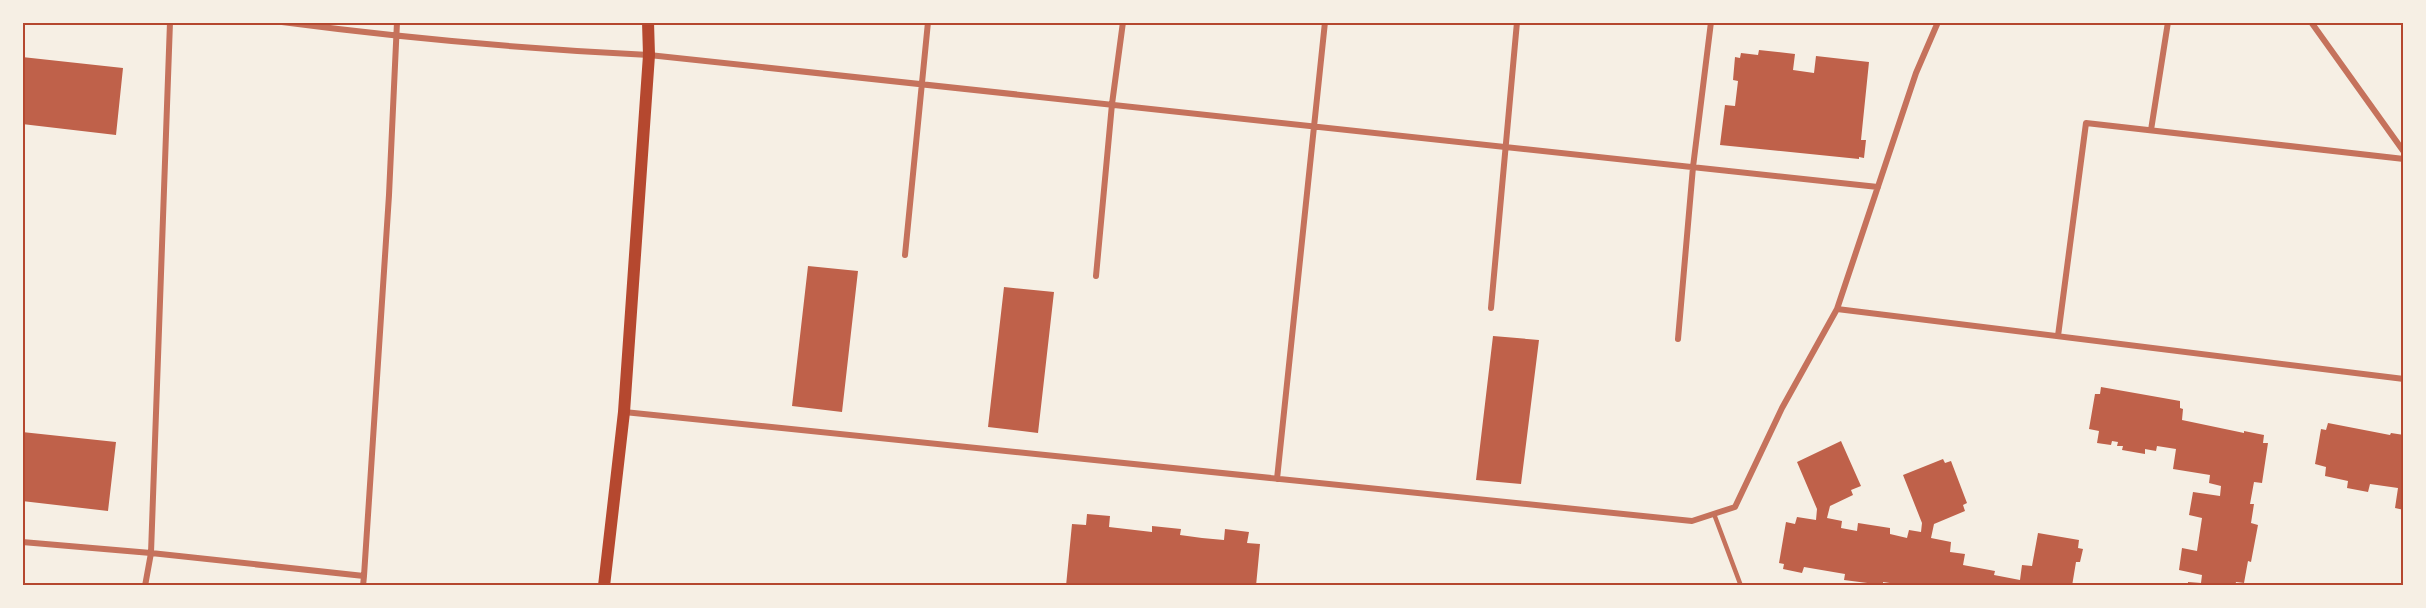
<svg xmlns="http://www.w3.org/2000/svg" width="2426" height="608" font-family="'PT Sans Narrow',sans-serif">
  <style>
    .building { fill: #bf614a }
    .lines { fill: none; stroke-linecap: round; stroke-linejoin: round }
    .service { stroke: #c5725c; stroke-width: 4.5 }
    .minor { stroke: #c5725c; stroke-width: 6 }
    .secondary { stroke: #b5482f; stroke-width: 12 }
    .neatline { fill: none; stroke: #b5482f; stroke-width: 2 }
  </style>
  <rect width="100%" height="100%" fill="#f6efe4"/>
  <path class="building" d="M 1759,50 L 1795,54 L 1793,70 L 1814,73 L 1816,56 L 1869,62 L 1861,140 L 1866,140 L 1864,158 L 1859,157 L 1859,159 L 1720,145 L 1725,105 L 1735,106 L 1738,81 L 1733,80 L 1735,57 L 1740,58 L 1741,53 L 1758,55 Z
    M 22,57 L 123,68 L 116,135 L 22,124 Z
    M 808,266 L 858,271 L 842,412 L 792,406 Z
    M 1004,287 L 1054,292 L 1038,433 L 988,427 Z
    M 1493,336 L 1539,340 L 1521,484 L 1476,480 Z
    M 2101,387 L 2180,401 L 2180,408 L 2183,409 L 2182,420 L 2244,433 L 2244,431 L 2264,435 L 2263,443 L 2268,443 L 2262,483 L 2254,482 L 2250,504 L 2254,504 L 2251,523 L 2258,525 L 2251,562 L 2248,561 L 2244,583 L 2236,582 L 2235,586 L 2188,586 L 2188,582 L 2201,583 L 2202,575 L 2179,570 L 2182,548 L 2197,551 L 2202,518 L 2189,515 L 2193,492 L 2220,496 L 2221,486 L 2209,483 L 2210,475 L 2173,469 L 2176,449 L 2157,446 L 2156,451 L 2145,449 L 2145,454 L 2122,450 L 2123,446 L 2117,446 L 2118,442 L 2112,441 L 2111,445 L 2097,443 L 2099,431 L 2089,429 L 2095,394 L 2100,394 Z
    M 2328,423 L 2390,435 L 2391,433 L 2404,435 L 2404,510 L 2395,508 L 2398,488 L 2370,484 L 2368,492 L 2347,488 L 2348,481 L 2325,476 L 2326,467 L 2315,464 L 2321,429 L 2326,430 Z
    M 22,432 L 116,442 L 108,511 L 22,501 Z
    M 1841,441 L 1861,486 L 1851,490 L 1853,495 L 1830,506 L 1827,518 L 1842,521 L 1841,528 L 1857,531 L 1858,523 L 1890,528 L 1890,534 L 1907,538 L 1909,530 L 1921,532 L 1922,523 L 1903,475 L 1943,459 L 1945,463 L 1951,461 L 1967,503 L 1963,505 L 1965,511 L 1934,524 L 1931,538 L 1951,542 L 1950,552 L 1965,554 L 1963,565 L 1995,571 L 1994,575 L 2020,580 L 2022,565 L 2032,566 L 2038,533 L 2079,540 L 2078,548 L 2083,549 L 2080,562 L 2076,562 L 2072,586 L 1910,586 L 1883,582 L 1883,585 L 1844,580 L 1845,574 L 1804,567 L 1802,573 L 1783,569 L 1784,564 L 1779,563 L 1786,522 L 1795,524 L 1797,517 L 1816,520 L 1817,509 L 1797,462 Z
    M 1087,514 L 1110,516 L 1109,527 L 1152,532 L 1152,526 L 1181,529 L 1180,535 L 1202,538 L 1224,540 L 1225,529 L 1249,532 L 1247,543 L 1260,544 L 1256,586 L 1066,586 L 1072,524 L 1086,525 Z"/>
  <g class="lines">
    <path class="service" d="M 1714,514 L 1741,586"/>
    <path class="minor" d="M 282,22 C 404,38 526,49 649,55 L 1878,187
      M 2311,22 L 2404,152
      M 2151,130 L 2168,22
      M 905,255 L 928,22
      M 1096,276 L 1112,104 L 1123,22
      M 1491,308 L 1517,22
      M 1837,309 L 1916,73 L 1938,22
      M 2058,336 L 2086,123 L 2404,159
      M 1678,339 L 1693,167 L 1711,22
      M 624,412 L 1692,521 L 1735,507 L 1782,408 L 1837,309 L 2404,379
      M 1277,479 L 1325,22
      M 22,542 L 151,553 L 170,22
      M 364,576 L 389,195 L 397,22
      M 145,586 L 151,553 L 364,576 L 363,586"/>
    <path class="secondary" d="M 604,586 L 624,412 L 649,55 L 648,22"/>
  </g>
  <rect width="2426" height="608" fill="none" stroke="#f6efe4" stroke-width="48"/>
  <rect x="24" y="24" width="2378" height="560" class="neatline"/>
</svg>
